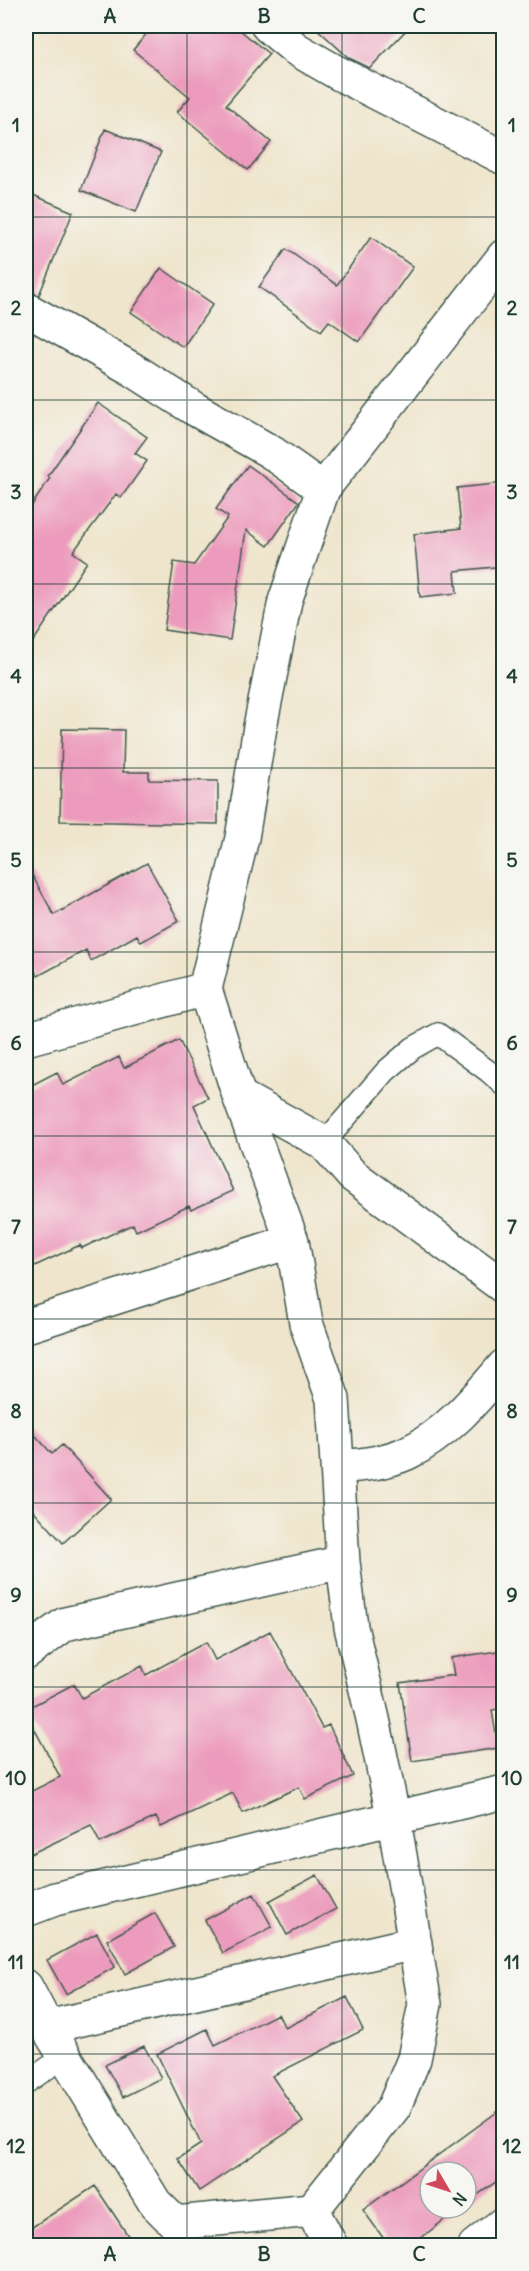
<svg xmlns="http://www.w3.org/2000/svg" width="529" height="2271" font-family="Delius,sans-serif">
  <style>
    .building { fill: #ec9bbc }
    .lines { fill: none; stroke-linecap: round; stroke-linejoin: round }
    .lane-casing { stroke: #3e564b; stroke-width: 24 }
    .street-casing { stroke: #3e564b; stroke-width: 36 }
    .lane { stroke: #fff; stroke-width: 21 }
    .street { stroke: #fff; stroke-width: 33 }
    .grid { fill: none; stroke: #1f3d34; stroke-width: 1.5; stroke-opacity: 0.55 }
    .neatline { fill: none; stroke: #1f3d34; stroke-width: 2 }
    .grid-label { font-size: 20px; text-anchor: middle; font-weight: bold; fill: #1f3d34 }
  </style>
  <rect width="100%" height="100%" fill="#f6f6f2"/>
  <filter id="ink" filterUnits="userSpaceOnUse"><feTurbulence type="fractalNoise" baseFrequency=".0167" numOctaves="2"/><feDisplacementMap in="SourceGraphic" scale="12" xChannelSelector="R" yChannelSelector="G"/><feConvolveMatrix kernelMatrix="1 2 1 2 8 2 1 2 1" color-interpolation-filters="sRGB"/></filter>
  <filter id="wash" filterUnits="userSpaceOnUse"><feTurbulence type="fractalNoise" baseFrequency=".008" numOctaves="4" result="noise"/><feDisplacementMap in="SourceGraphic" scale="24" xChannelSelector="R" yChannelSelector="G"/><feGaussianBlur stdDeviation="1.35" result="paint"/><feColorMatrix in="noise" values="0 0 0 0 0 0 0 0 0 0 0 0 0 0 0 0 0 1.4 0 .05"/><feComposite in="paint" operator="in"/></filter>
  <g filter="url(#wash)">
    <rect width="100%" height="100%" fill="#efe5cc"/>
    <g id="blocks">
      <path class="building" d="M 153,26 L 235,26 L 269,54 L 226,105 L 271,142 L 248,170 L 177,112 L 190,97 L 133,50 Z
        M 314,26 L 410,26 L 370,68 L 349,58 Z
        M 105,129 L 161,152 L 136,212 L 81,190 Z
        M 26,192 L 73,212 L 39,295 L 26,290 Z
        M 371,237 L 413,267 L 359,342 L 329,321 L 321,331 L 259,287 L 286,249 L 337,285 Z
        M 161,268 L 213,304 L 183,347 L 131,312 Z
        M 98,403 L 147,437 L 135,453 L 147,461 L 121,498 L 116,494 L 73,552 L 87,562 L 26,652 L 26,514 L 50,478 L 48,476 Z
        M 248,465 L 299,502 L 268,546 L 246,530 L 230,640 L 164,630 L 174,562 L 194,565 L 228,517 L 216,509 Z
        M 504,483 L 504,566 L 455,571 L 457,593 L 420,597 L 414,534 L 461,528 L 457,488 Z
        M 62,729 L 124,730 L 123,772 L 149,772 L 149,780 L 218,781 L 218,824 L 60,821 Z
        M 147,863 L 179,921 L 141,942 L 137,935 L 91,961 L 86,950 L 38,976 L 26,955 L 26,864 L 54,915 Z
        M 179,1040 L 208,1098 L 194,1105 L 233,1191 L 191,1210 L 189,1206 L 136,1231 L 133,1224 L 82,1248 L 80,1245 L 26,1270 L 26,1088 L 57,1072 L 63,1085 L 119,1057 L 124,1068 Z
        M 26,1425 L 52,1454 L 62,1445 L 111,1499 L 63,1543 L 26,1502 Z
        M 270,1631 L 322,1728 L 329,1725 L 353,1776 L 305,1799 L 299,1787 L 243,1813 L 233,1793 L 161,1827 L 156,1817 L 100,1843 L 91,1825 L 26,1856 L 26,1794 L 60,1777 L 26,1713 L 26,1709 L 74,1684 L 82,1698 L 142,1666 L 146,1675 L 206,1642 L 215,1660 Z
        M 504,1650 L 504,1708 L 492,1710 L 498,1748 L 412,1761 L 400,1683 L 454,1675 L 451,1658 Z
        M 317,1875 L 336,1909 L 287,1935 L 269,1901 Z
        M 254,1894 L 272,1927 L 223,1953 L 205,1920 Z
        M 155,1913 L 174,1947 L 125,1974 L 107,1940 Z
        M 97,1933 L 115,1967 L 66,1994 L 47,1960 Z
        M 347,1997 L 363,2030 L 272,2076 L 303,2122 L 199,2191 L 178,2159 L 201,2144 L 157,2054 L 207,2029 L 215,2045 L 278,2014 L 285,2028 Z
        M 144,2046 L 161,2078 L 123,2097 L 105,2065 Z
        M 504,2107 L 504,2176 L 466,2203 L 466,2172 L 430,2172 L 430,2208 L 459,2208 L 411,2246 L 389,2246 L 363,2210 Z
        M 95,2186 L 135,2246 L 26,2246 L 26,2231 Z"/>
    </g>
  </g>
  <g filter="url(#ink)">
    <use href="#blocks" fill-opacity="0" stroke="#3e564b" stroke-width="1.5"/>
    <g class="lines">
      <g class="lane-casing">
        <path id="lane" d="M 324,1143 L 386,1071 L 413,1048 L 438,1034 L 488,1071 L 504,1085
          M 26,2083 L 65,2056"/>
      </g>
      <g class="street-casing">
        <path id="street" d="M 268,26 L 296,49 L 336,72 L 504,158
          M 26,309 L 132,369 L 193,408 L 271,452 L 323,489
          M 26,1039 L 205,989
          M 239,1096 L 324,1143 L 352,1175 L 504,1287
          M 26,1326 L 292,1241
          M 338,1467 C 361,1465 385,1463 407,1453 C 446,1435 476,1399 504,1366
          M 26,1653 L 65,1624 L 343,1562
          M 26,1910 L 55,1899 L 504,1792
          M 26,1987 L 47,2027 L 155,2203 L 175,2223 L 312,2210 L 394,2107 L 414,2059 L 425,2004 L 394,1820 L 373,1719 L 351,1627 L 343,1562 L 333,1399 L 306,1323 L 292,1241 L 239,1096 L 205,989 L 242,838 L 260,727 L 285,601 L 323,489 L 504,256
          M 47,2027 L 415,1943
          M 312,2210 L 331,2246
          M 475,2246 L 504,2223"/>
      </g>
      <use href="#lane" class="lane"/>
      <use href="#street" class="street"/>
    </g>
  </g>
  <path class="grid" d="M 187,26 L 187,2246M 342,26 L 342,2246M 26,217 L 504,217M 26,400 L 504,400M 26,584 L 504,584M 26,768 L 504,768M 26,952 L 504,952M 26,1136 L 504,1136M 26,1319 L 504,1319M 26,1503 L 504,1503M 26,1687 L 504,1687M 26,1870 L 504,1870M 26,2054 L 504,2054"/>
  <rect width="529" height="2271" fill="none" stroke="#f6f6f2" stroke-width="66"/>
  <g transform="translate(448 2190) rotate(129)"><circle r="28" fill="#f6f6f2" stroke="#a0aca6" stroke-width="1.5"/>
  <path d="M0-4.5L10 22L0 15L-10 22Z" fill="#d1495b"/>
  <text y="-9" font-size="16" font-weight="bold" text-anchor="middle" fill="#1f3d34">N</text>
  </g>
  <rect x="33" y="33" width="463" height="2205" class="neatline"/>
  <g class="grid-label">
    <text x="110" y="23">A</text>
    <text x="264" y="23">B</text>
    <text x="419" y="23">C</text>
    <text x="16" y="132">1</text>
    <text x="512" y="132">1</text>
    <text x="16" y="315">2</text>
    <text x="512" y="315">2</text>
    <text x="16" y="499">3</text>
    <text x="512" y="499">3</text>
    <text x="16" y="683">4</text>
    <text x="512" y="683">4</text>
    <text x="16" y="867">5</text>
    <text x="512" y="867">5</text>
    <text x="16" y="1050">6</text>
    <text x="512" y="1050">6</text>
    <text x="16" y="1234">7</text>
    <text x="512" y="1234">7</text>
    <text x="16" y="1418">8</text>
    <text x="512" y="1418">8</text>
    <text x="16" y="1602">9</text>
    <text x="512" y="1602">9</text>
    <text x="16" y="1785">10</text>
    <text x="512" y="1785">10</text>
    <text x="16" y="1969">11</text>
    <text x="512" y="1969">11</text>
    <text x="16" y="2153">12</text>
    <text x="512" y="2153">12</text>
    <text x="110" y="2261">A</text>
    <text x="264" y="2261">B</text>
    <text x="419" y="2261">C</text>
  </g>
</svg>
